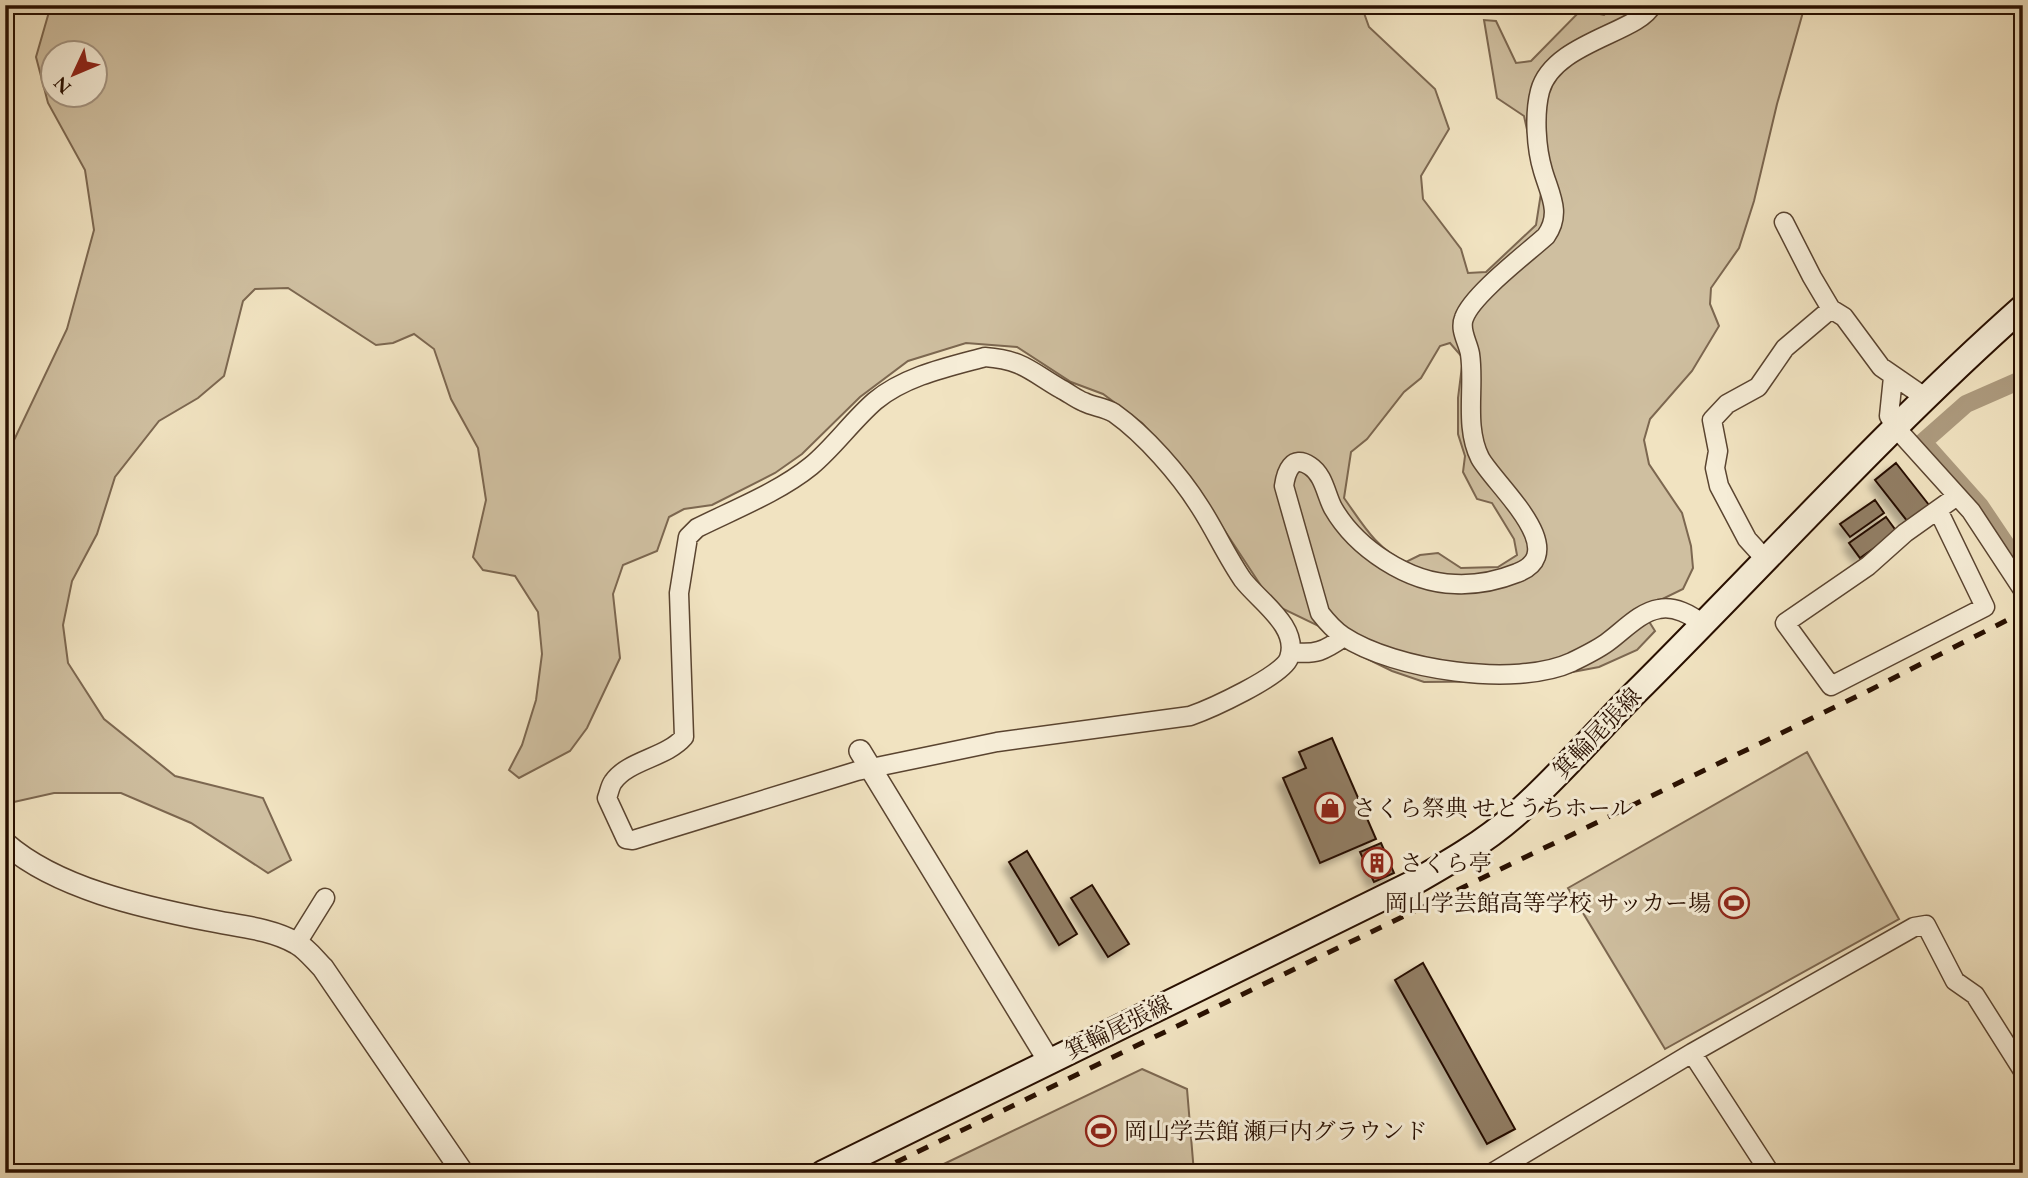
<svg xmlns="http://www.w3.org/2000/svg" width="2028" height="1178" font-family="'EB Garamond','Noto Serif JP',serif">
  <style>
    .green { fill: #cfbfa0; stroke: #7c6750; stroke-width: 2; fill-rule: evenodd }
    .lines { fill: none; stroke-linecap: round; stroke-linejoin: round }
    .canal { stroke: #ad9b7f; stroke-width: 18 }
    .building { fill: #917d64; stroke: #280f00; stroke-width: 2; filter: url(#shadow) }
    .minor-casing { stroke: #5a4430; stroke-width: 21 }
    .tertiary-casing { stroke: #5a4430; stroke-width: 24 }
    .secondary-casing { stroke: #280f00; stroke-width: 28 }
    .minor { stroke: #f6edd7; stroke-width: 18 }
    .tertiary { stroke: #f6edd7; stroke-width: 21 }
    .secondary { stroke: #f6edd7; stroke-width: 24 }
    .rail { stroke: #280f00; stroke-width: 5; stroke-dasharray: 12 12; stroke-linecap: butt }
    .labels { text-anchor: middle; stroke-width: 6; stroke-linejoin: round; paint-order: stroke }
    .street-label { font-size: 23px; fill: #280f00; stroke: #f6edd7 }
    .poi-label { font-size: 23px; fill: #280f00; stroke: #f6edd7; text-anchor: start }
  </style>
  <defs>
    <filter id="shadow"><feDropShadow dx="-6" dy="6" stdDeviation="3.5" flood-color="#0004"/></filter>
  </defs>
  <rect width="100%" height="100%" fill="#f1e3c1"/>
  <filter id="stains"><feTurbulence type="fractalNoise" baseFrequency=".00286" numOctaves="4"/><feColorMatrix values="0 0 0 0 .2 0 0 0 0 .09 0 0 0 0 .02 0 0 0 .5 -.17"/></filter>
  <radialGradient id="worn" r=".72"><stop offset=".6" stop-color="#630" stop-opacity="0"/><stop offset="1" stop-color="#630" stop-opacity=".3"/></radialGradient>
  <path class="green" d="M 51,5 L 1366,5 L 1364,13 L 1369,27 L 1435,89 L 1449,129 L 1421,176 L 1423,199 L 1461,249 L 1468,273 L 1486,272 L 1536,225 L 1541,193 L 1524,116 L 1497,98 L 1484,20 L 1496,21 L 1516,63 L 1531,61 L 1581,10 L 1604,15 L 1615,5 L 1805,5 L 1777,104 L 1754,201 L 1739,248 L 1711,288 L 1710,304 L 1719,326 L 1692,371 L 1650,419 L 1644,440 L 1649,464 L 1682,513 L 1691,546 L 1693,568 L 1683,589 L 1648,606 L 1645,615 L 1655,631 L 1637,650 L 1599,667 L 1525,681 L 1424,682 L 1392,671 L 1353,652 L 1323,628 L 1273,604 L 1186,472 L 1142,423 L 1103,394 L 1071,382 L 1017,347 L 966,343 L 908,361 L 860,397 L 802,454 L 775,473 L 712,505 L 684,509 L 669,517 L 657,551 L 623,565 L 613,594 L 620,658 L 587,728 L 570,751 L 519,778 L 509,770 L 522,745 L 536,700 L 542,654 L 538,612 L 515,576 L 483,570 L 473,557 L 486,500 L 478,448 L 451,399 L 434,349 L 414,334 L 393,343 L 376,345 L 288,288 L 255,289 L 243,301 L 224,376 L 198,398 L 159,421 L 115,477 L 97,534 L 72,581 L 63,625 L 68,663 L 104,719 L 175,776 L 263,798 L 291,860 L 268,873 L 191,823 L 121,793 L 54,793 L 5,804 L 5,459 L 67,329 L 94,230 L 85,170 L 48,103 L 36,57 ZM 52,52 L 94,52 L 94,94 L 52,94 ZM 1450,343 L 1463,358 L 1458,398 L 1458,434 L 1465,456 L 1463,472 L 1477,499 L 1492,503 L 1514,539 L 1517,555 L 1498,567 L 1461,568 L 1438,553 L 1420,555 L 1406,562 C 1376,549 1362,523 1344,498 L 1351,452 L 1367,439 L 1404,392 L 1421,378 L 1440,346 Z
    M 1807,752 L 1899,919 L 1665,1049 L 1568,888 Z
    M 1142,1069 L 1187,1089 L 1194,1173 L 925,1173 Z"/>
  <g class="lines">
    <path class="canal" d="M 2023,379 L 1966,404 L 1923,442 L 1980,506 L 2023,570"/>
  </g>
  <path class="building" d="M 1896,463 L 1929,505 L 1908,522 L 1875,480 Z
    M 1875,500 L 1884,513 L 1850,537 L 1840,524 Z
    M 1886,517 L 1897,532 L 1860,558 L 1849,543 Z
    M 1332,738 L 1376,839 L 1320,863 L 1283,778 L 1306,768 L 1299,752 Z
    M 1381,843 L 1394,873 L 1374,882 L 1360,852 Z
    M 1027,851 L 1077,934 L 1059,945 L 1009,862 Z
    M 1092,885 L 1129,944 L 1108,957 L 1071,898 Z
    M 1423,963 L 1515,1129 L 1487,1144 L 1395,980 Z"/>
  <g class="lines">
    <g class="minor-casing">
      <path id="minor" d="M 1652,5 C 1639,33 1553,42 1540,91 C 1534,114 1536,148 1543,171 C 1550,195 1562,213 1546,236 C 1526,254 1472,295 1464,318 C 1459,330 1468,342 1470,354 C 1475,387 1464,426 1480,458 C 1494,484 1574,552 1517,573 C 1497,581 1476,585 1455,584 C 1408,583 1356,548 1333,508 C 1326,495 1324,475 1310,466 C 1292,454 1286,472 1284,486 L 1320,613 C 1327,622 1334,630 1343,636 C 1394,670 1516,688 1572,662 C 1584,656 1599,649 1609,641 C 1624,630 1640,612 1659,609 C 1674,606 1691,614 1703,625
        M 1784,222 L 1812,277 L 1831,309 L 1844,317 L 1881,367 L 1926,398
        M 985,357 C 1023,360 1030,371 1061,389 C 1069,393 1076,399 1084,402 C 1094,407 1104,407 1114,413 C 1145,435 1180,475 1200,507 C 1215,530 1227,557 1243,580 C 1259,601 1300,627 1289,658 C 1283,676 1210,709 1190,716 L 997,742 L 857,771 L 633,840 L 626,839 L 607,798 C 609,793 610,786 613,782 C 628,760 666,758 684,737 L 679,593 L 688,537 L 697,528 C 733,510 779,492 811,466 C 834,447 852,421 875,401 C 905,376 948,367 985,357 Z
        M 1893,377 L 1889,416 L 1896,428 L 1971,511 L 2023,590
        M 1938,510 L 1985,607 L 1831,686 L 1785,623 L 1868,566 L 1905,533 L 1957,496
        M 1766,560 L 1747,539 L 1719,486 L 1715,468 L 1718,451 L 1712,420 L 1727,404 L 1758,387 L 1785,348 L 1831,309
        M 1291,652 C 1316,655 1324,651 1344,637
        M 297,943 L 325,898
        M 1692,1053 L 1770,1173
        M 1492,1173 L 1692,1053 L 1914,927 L 1926,925 L 1955,981 L 1975,995 L 2023,1071"/>
    </g>
    <g class="tertiary-casing">
      <path id="tertiary" d="M 860,751 L 1049,1061
        M 5,843 C 56,888 142,907 208,920 C 236,926 270,928 296,943 C 306,948 315,960 323,968 L 463,1173"/>
    </g>
    <g class="secondary-casing">
      <path id="secondary" d="M 823,1173 L 1413,883 C 1448,863 1483,843 1514,816 C 1561,775 1600,727 1644,684 C 1770,558 1890,425 2023,307"/>
    </g>
    <use href="#minor" class="minor"/>
    <use href="#tertiary" class="tertiary"/>
    <use href="#secondary" class="secondary"/>
    <path class="rail" d="M 874,1173 L 1870,690 L 2023,612"/>
  </g>
  <defs>
    <g id="shop-ring" transform="scale(1.575)"><circle r="9.5" fill="#f6edd7" stroke="#8f2418" stroke-width="1.5"/><path d="M-5-2.5h2.3a2.7 3.5 0 0 1 5.4 0H5L5.5 6h-11ZM-1.5-2.5h3a1.5 2.3 0 0 0-3 0Z" fill="#8f2418"/></g>
    <g id="building-ring" transform="scale(1.575)"><circle r="9.5" fill="#f6edd7" stroke="#8f2418" stroke-width="1.5"/><path d="M-4-6H4V6H1V3H-1V6H-4ZM-2.5-4.3h1.7v1.8h-1.7ZM.8-4.3h1.7v1.8H.8ZM-2.5-1h1.7V.8h-1.7ZM.8-1h1.7V.8H.8Z" fill="#8f2418"/></g>
    <g id="stadium-ring" transform="scale(1.575)"><circle r="9.5" fill="#f6edd7" stroke="#8f2418" stroke-width="1.5"/><path d="M0-5a6.5 5 0 1 0 0 10a6.5 5 0 1 0 0-10ZM-3.5-1.8h7v3.6h-7Z" fill="#8f2418"/></g>
  </defs>
  <g fill-rule="evenodd">
    <use href="#shop-ring" x="1330" y="808"/>
    <use href="#building-ring" x="1377" y="863"/>
    <use href="#stadium-ring" x="1734" y="903"/>
    <use href="#stadium-ring" x="1101" y="1131"/>
  </g>
  <g class="labels">
    <g class="street-label">
      <text transform="translate(1597 733) rotate(-46)" y="8">箕輪尾張線</text>
      <text transform="translate(1118 1027) rotate(-26)" y="8">箕輪尾張線</text>
    </g>
    <g class="poi-label">
      <text x="1353" y="816">さくら祭典 せとうちホール</text>
      <text x="1400" y="871">さくら亭</text>
      <text x="1711" y="911" text-anchor="end">岡山学芸館高等学校 サッカー場</text>
      <text x="1124" y="1139">岡山学芸館 瀬戸内グラウンド</text>
    </g>
  </g>
  <rect width="2028" height="1178" fill="none" stroke="#f1e3c1" stroke-width="28"/>
  <rect x="7" y="7" width="2014" height="1164" fill="none" stroke="#280f00" stroke-width="3.5"/>
  <rect x="14" y="14" width="2000" height="1150" fill="none" stroke="#280f00" stroke-width="2"/>
  <g transform="translate(74 74) rotate(226)"><circle r="33" fill="#f6edd7" stroke="#a49481" stroke-width="2"/>
  <path d="M0-5L12 26L0 18L-12 26Z" fill="#8f2418"/>
  <text y="-10" font-size="19" font-weight="bold" text-anchor="middle" fill="#280f00">N</text>
  </g>
  <rect width="100%" height="100%" filter="url(#stains)"/>
  <rect width="100%" height="100%" fill="url(#worn)"/>
</svg>
